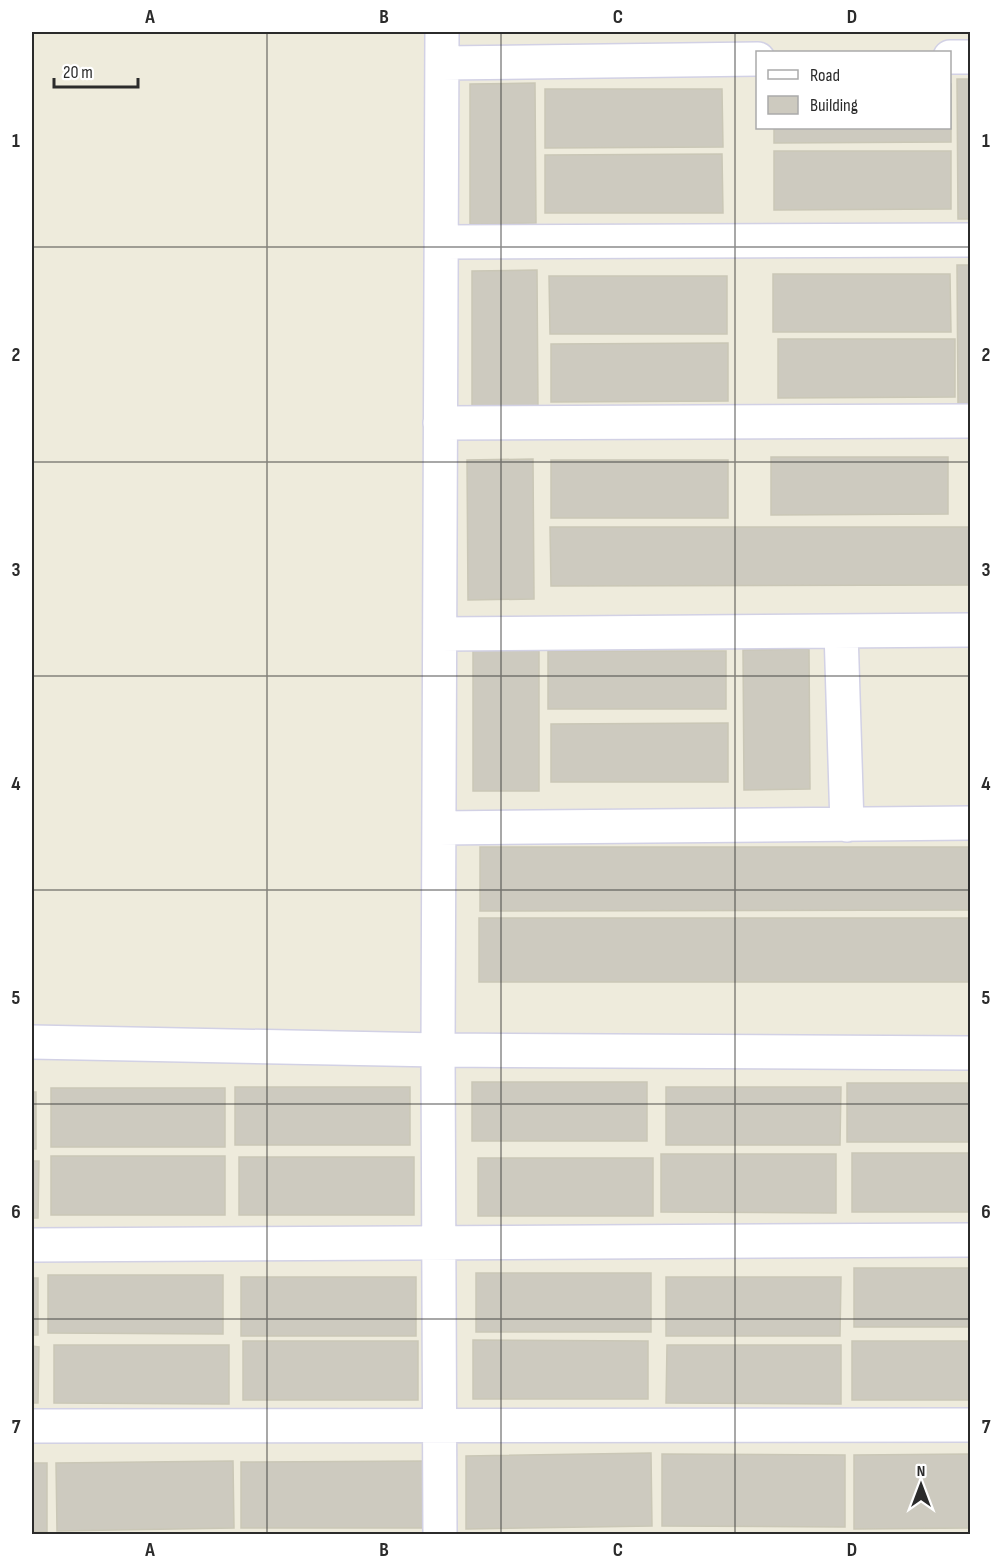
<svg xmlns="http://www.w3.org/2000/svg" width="1002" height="1566" font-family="'Sofia Sans Condensed',sans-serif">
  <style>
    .building { fill: #cdcabf; stroke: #cac7b6; stroke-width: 1.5 }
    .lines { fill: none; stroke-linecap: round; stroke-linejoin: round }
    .minor-casing { stroke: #d2d1e5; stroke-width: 36 }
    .minor { stroke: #fff; stroke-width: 33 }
    .grid { fill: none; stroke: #2b2b2b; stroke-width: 1.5; stroke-opacity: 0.55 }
    .neatline { fill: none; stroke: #2b2b2b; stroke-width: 2 }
    .grid-label { font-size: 20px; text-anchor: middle; font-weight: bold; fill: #2b2b2b }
  </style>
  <rect width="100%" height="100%" fill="#eeebdc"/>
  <path class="building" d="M 472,32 L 537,32 L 537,33 L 472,33 Z
    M 957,79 L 970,79 L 970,219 L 958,219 Z
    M 535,83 L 536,223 L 470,224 L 470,84 Z
    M 950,84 L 951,84 L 951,142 L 774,143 L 774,128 L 950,128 Z
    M 545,89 L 722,89 L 723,147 L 545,148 Z
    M 774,151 L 951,151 L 951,209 L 774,210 Z
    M 722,154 L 723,213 L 545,213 L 545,155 Z
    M 957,265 L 970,265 L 970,405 L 958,405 Z
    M 537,270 L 538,410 L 472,411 L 472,271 Z
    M 773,274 L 950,274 L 951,332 L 773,332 Z
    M 549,276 L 727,276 L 727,334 L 550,334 Z
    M 778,339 L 955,339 L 955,397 L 778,398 Z
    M 728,343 L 728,401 L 551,402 L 551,344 Z
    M 771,457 L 948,457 L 948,514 L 771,515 Z
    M 533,459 L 534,599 L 468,600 L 467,460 Z
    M 551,460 L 728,460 L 728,518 L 551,518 Z
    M 550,527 L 970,527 L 970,585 L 551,586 Z
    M 809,649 L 810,789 L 744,790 L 743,650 Z
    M 473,651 L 539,651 L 539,791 L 473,791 Z
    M 548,651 L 726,651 L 726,709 L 548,709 Z
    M 728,723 L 728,782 L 551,782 L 551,724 Z
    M 480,847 L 970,847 L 970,910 L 480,911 Z
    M 479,918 L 970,918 L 970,982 L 479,982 Z
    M 472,1082 L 647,1082 L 647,1141 L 472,1141 Z
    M 847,1083 L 970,1083 L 970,1142 L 847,1142 Z
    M 235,1087 L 410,1087 L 410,1145 L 235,1145 Z
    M 666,1087 L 841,1087 L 840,1145 L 666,1145 Z
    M 51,1088 L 225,1088 L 225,1147 L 51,1147 Z
    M 32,1092 L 36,1092 L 36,1149 L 32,1149 Z
    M 852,1153 L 970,1153 L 970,1212 L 852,1212 Z
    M 661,1154 L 836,1154 L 836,1213 L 661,1212 Z
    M 51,1156 L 225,1156 L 225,1215 L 51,1215 Z
    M 239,1157 L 414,1157 L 414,1215 L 239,1215 Z
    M 478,1158 L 653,1158 L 653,1216 L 478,1216 Z
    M 32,1161 L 39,1161 L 38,1218 L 32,1218 Z
    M 854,1268 L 970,1268 L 970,1327 L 854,1327 Z
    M 476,1273 L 651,1273 L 651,1332 L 476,1332 Z
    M 48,1275 L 223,1275 L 223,1334 L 48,1333 Z
    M 241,1277 L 416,1277 L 416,1336 L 241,1336 Z
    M 666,1277 L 841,1277 L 840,1336 L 666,1336 Z
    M 32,1278 L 38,1278 L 38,1335 L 32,1335 Z
    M 473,1340 L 648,1341 L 648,1399 L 473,1399 Z
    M 243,1341 L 418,1341 L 418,1400 L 243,1400 Z
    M 852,1341 L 970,1341 L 970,1400 L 852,1400 Z
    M 54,1345 L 229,1345 L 229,1404 L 54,1403 Z
    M 667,1345 L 841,1345 L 841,1404 L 666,1403 Z
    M 32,1346 L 39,1347 L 38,1403 L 32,1403 Z
    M 651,1453 L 652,1526 L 466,1529 L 466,1456 Z
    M 662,1454 L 845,1455 L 845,1527 L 662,1526 Z
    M 970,1454 L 970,1528 L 854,1529 L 854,1455 Z
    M 233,1461 L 234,1528 L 57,1531 L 56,1463 Z
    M 428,1461 L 429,1528 L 241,1528 L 241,1462 Z
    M 32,1463 L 47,1463 L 47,1532 L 32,1532 Z
    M 655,1533 L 655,1534 L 541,1534 Z"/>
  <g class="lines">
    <g class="minor-casing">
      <path id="minor" d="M 950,57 L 970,57
        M 442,63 L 758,59
        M 441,242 L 970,240
        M 440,423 L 970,421
        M 841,631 L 847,825
        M 440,634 L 970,630
        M 439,828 L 970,823
        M 32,1042 L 438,1050 L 970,1053
        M 32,1245 L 970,1240
        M 32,1426 L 970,1425
        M 440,1534 L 438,1050 L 442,32"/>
    </g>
    <use href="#minor" class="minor"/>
  </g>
  <path class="grid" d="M 267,32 L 267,1534M 501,32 L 501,1534M 735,32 L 735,1534M 32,247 L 970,247M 32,462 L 970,462M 32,676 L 970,676M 32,890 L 970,890M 32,1104 L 970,1104M 32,1319 L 970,1319"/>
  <rect width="1002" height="1566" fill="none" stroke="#ffffff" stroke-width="66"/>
  <rect x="756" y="51" width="195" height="78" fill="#ffffff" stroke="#aaaaaa" stroke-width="1.5"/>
  <rect x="768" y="70" width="30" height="9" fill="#ffffff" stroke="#aaaaaa" stroke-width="1.5"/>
  <text x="810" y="81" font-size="18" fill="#2b2b2b">Road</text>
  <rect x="768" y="96" width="30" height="18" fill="#cdcabf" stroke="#aaaaaa" stroke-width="1.5"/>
  <text x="810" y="111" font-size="18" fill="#2b2b2b">Building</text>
  <g transform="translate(921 1485)" stroke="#ffffff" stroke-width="4.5" paint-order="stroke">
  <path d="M0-4.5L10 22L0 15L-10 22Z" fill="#2b2b2b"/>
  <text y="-9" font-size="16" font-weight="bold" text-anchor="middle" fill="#2b2b2b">N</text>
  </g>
  <path d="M54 78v9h84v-9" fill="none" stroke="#2b2b2b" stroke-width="3"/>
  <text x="63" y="78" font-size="18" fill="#2b2b2b" stroke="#ffffff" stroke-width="4.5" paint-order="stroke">20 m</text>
  <rect x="33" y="33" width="936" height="1500" class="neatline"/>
  <g class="grid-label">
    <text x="150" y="23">A</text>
    <text x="384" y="23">B</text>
    <text x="618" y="23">C</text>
    <text x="852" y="23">D</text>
    <text x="16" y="147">1</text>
    <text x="986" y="147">1</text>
    <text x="16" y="361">2</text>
    <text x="986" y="361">2</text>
    <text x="16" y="576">3</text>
    <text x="986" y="576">3</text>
    <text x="16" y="790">4</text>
    <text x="986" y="790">4</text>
    <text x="16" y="1004">5</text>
    <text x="986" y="1004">5</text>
    <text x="16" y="1218">6</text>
    <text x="986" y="1218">6</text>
    <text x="16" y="1433">7</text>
    <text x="986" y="1433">7</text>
    <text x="150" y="1556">A</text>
    <text x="384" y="1556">B</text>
    <text x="618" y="1556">C</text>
    <text x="852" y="1556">D</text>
  </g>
</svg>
